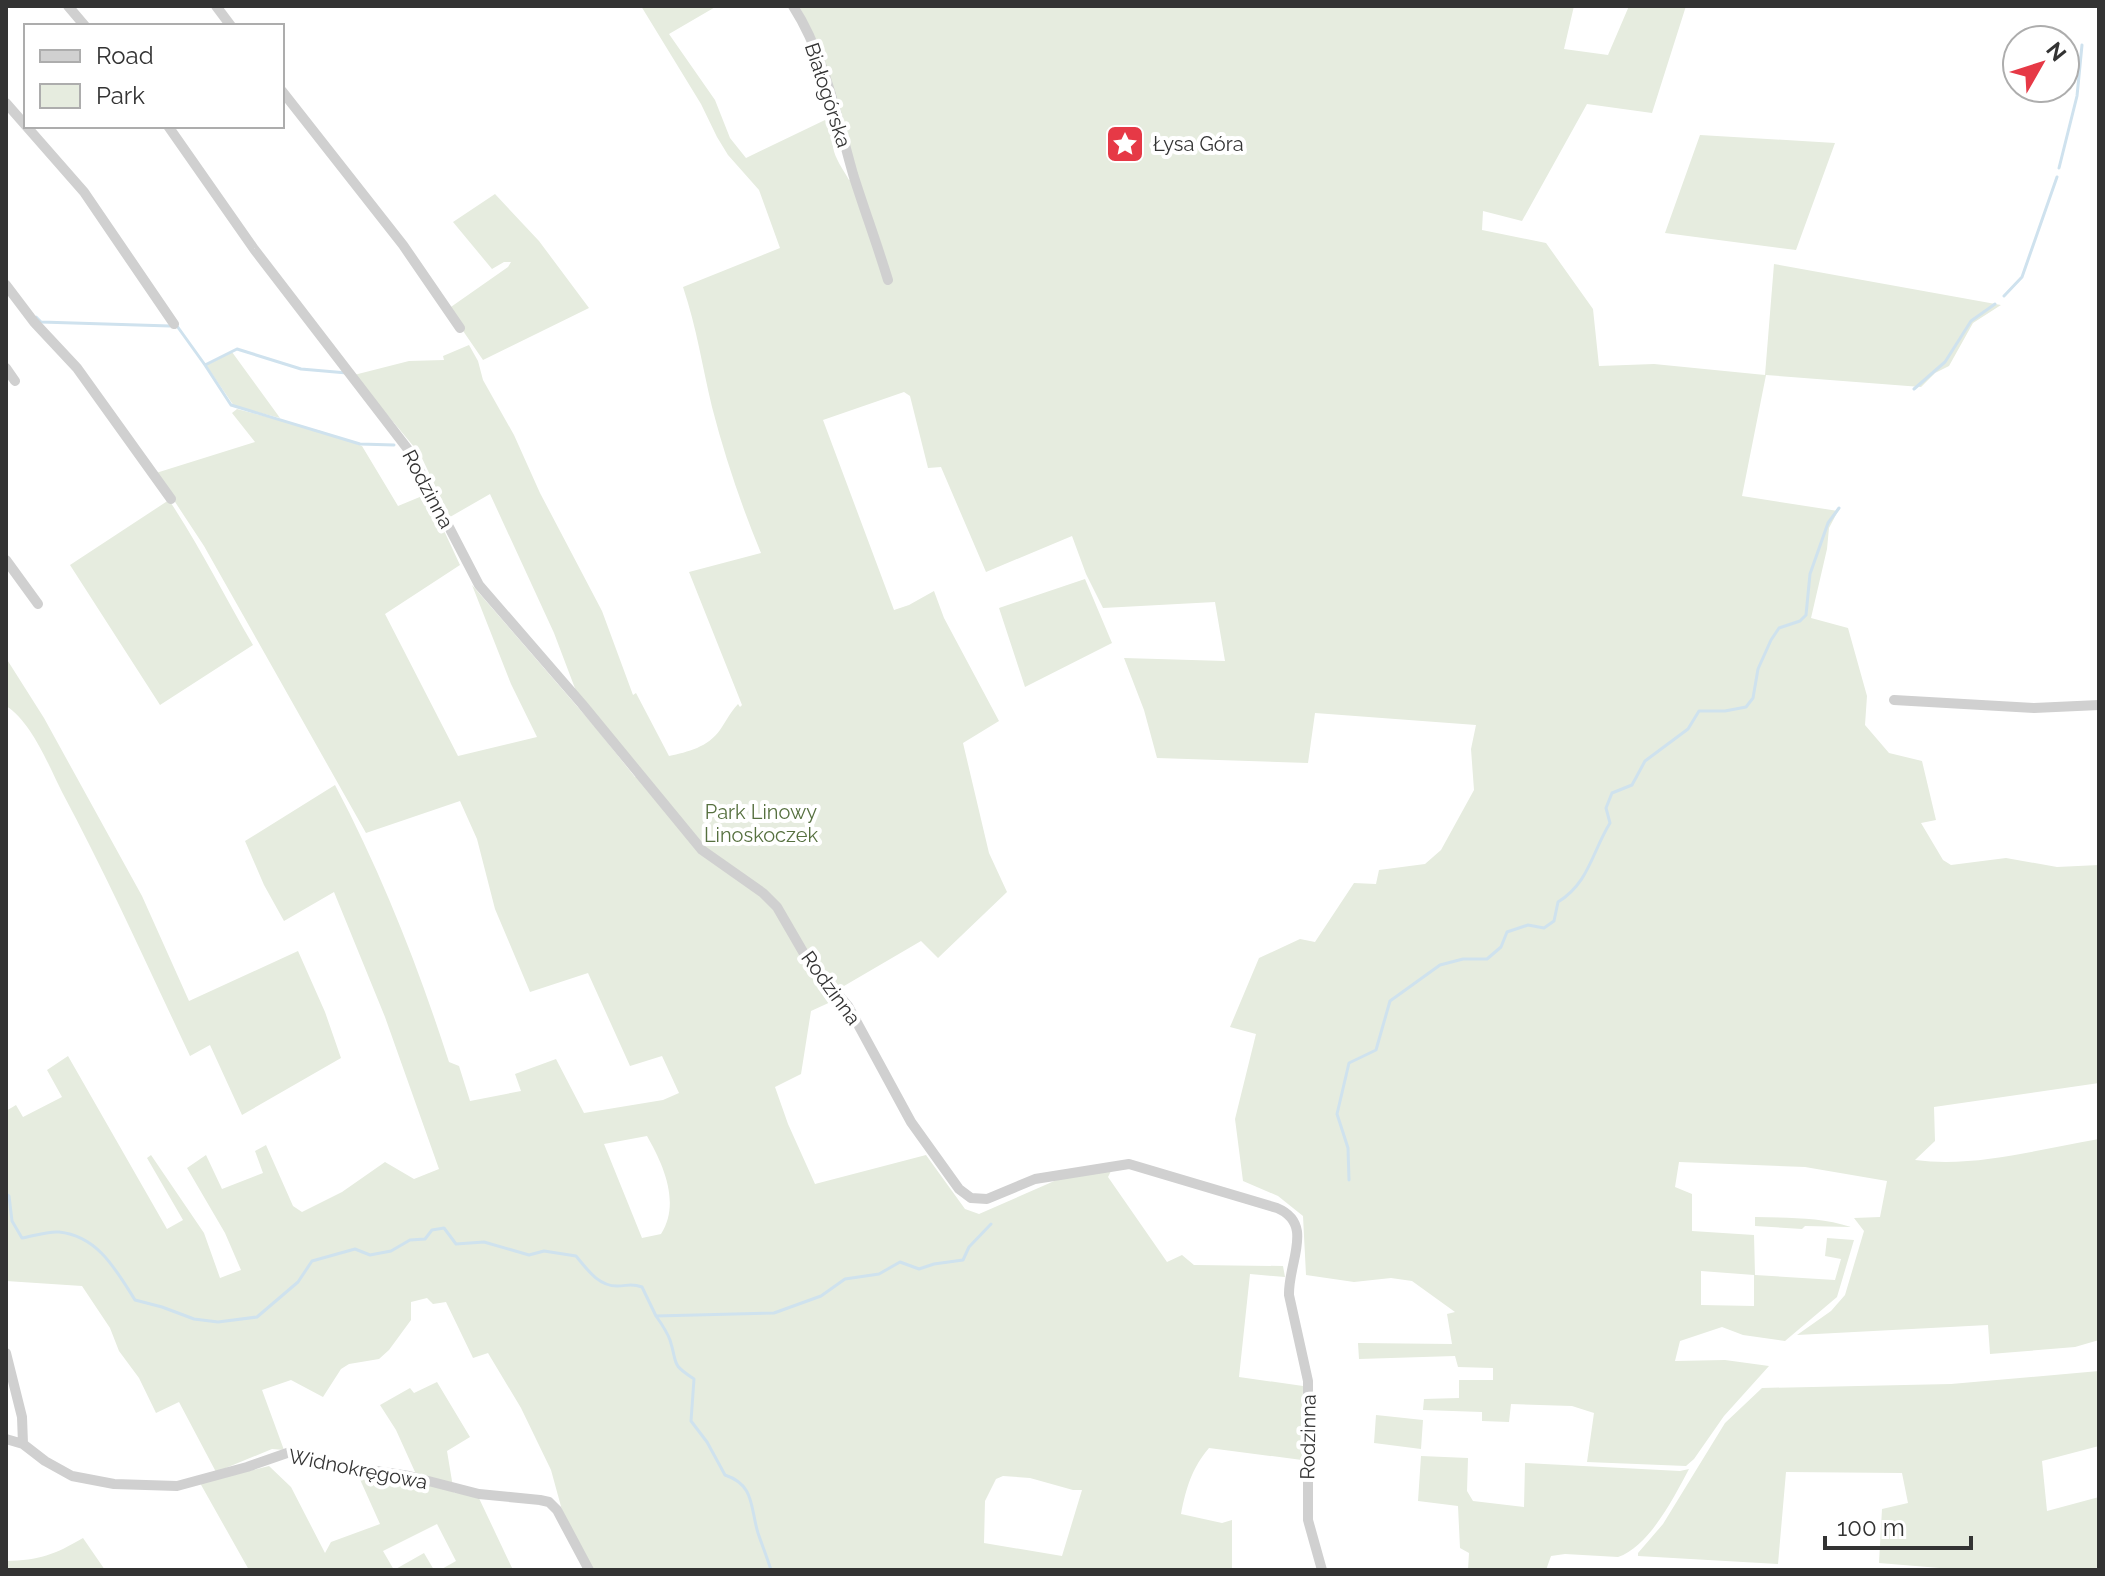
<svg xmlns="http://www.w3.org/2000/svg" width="2105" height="1576" font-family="Raleway,sans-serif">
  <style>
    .green { fill: #e6ecdf; fill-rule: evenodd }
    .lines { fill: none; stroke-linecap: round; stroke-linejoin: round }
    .stream { stroke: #cfe2ee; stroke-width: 3 }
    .street { stroke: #d0d0d0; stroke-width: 10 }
    .labels { text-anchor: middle; stroke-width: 8; stroke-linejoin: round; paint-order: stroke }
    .street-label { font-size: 20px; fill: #333; stroke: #fff }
    .poi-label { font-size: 20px; fill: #333; stroke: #fff; text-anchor: start }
    .park-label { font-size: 20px; fill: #56703f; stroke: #fff }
  </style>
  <rect width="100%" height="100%" fill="#fff"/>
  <path class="green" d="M 641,6 L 717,6 L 669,34 L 715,100 L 730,138 L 746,158 L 825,120 C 833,130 831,135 833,147 C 835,159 843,169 849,180 L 857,175 L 815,38 L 799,6 L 1574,6 L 1564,49 L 1608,55 L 1629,6 L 1686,6 L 1652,113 L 1587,104 L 1522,221 L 1483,211 L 1482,230 L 1546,243 L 1593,309 L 1599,366 L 1654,364 L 1765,375 L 1774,264 L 2001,305 L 1973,323 L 1949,366 L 1935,373 L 1921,387 L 1766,375 L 1742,496 L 1838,511 L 1829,528 L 1827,549 L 1811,618 L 1848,628 L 1867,696 L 1865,725 L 1889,753 L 1922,761 L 1936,820 L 1921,823 L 1943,860 L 1951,865 L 2006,858 L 2057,867 L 2099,865 L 2099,1083 L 1934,1107 L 1935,1141 L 1915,1160 C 1976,1168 2039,1149 2099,1139 L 2099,1340 L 2075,1347 L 1990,1354 L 1988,1325 L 1797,1335 L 1831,1311 L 1845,1295 L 1864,1231 L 1854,1218 L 1880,1217 L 1887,1181 L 1805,1167 L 1679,1162 L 1675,1187 L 1692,1194 L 1692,1231 L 1754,1235 L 1755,1275 L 1835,1280 L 1841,1259 L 1825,1256 L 1827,1238 L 1854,1240 L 1837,1297 L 1785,1341 L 1743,1335 L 1722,1327 L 1680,1341 L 1675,1361 L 1725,1360 L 1769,1366 L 1724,1416 L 1694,1459 L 1686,1466 L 1587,1462 L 1594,1413 L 1572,1406 L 1511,1404 L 1509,1422 L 1482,1421 L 1482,1412 L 1423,1410 L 1424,1399 L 1459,1398 L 1459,1380 L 1493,1380 L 1493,1368 L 1458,1367 L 1455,1356 L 1359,1359 L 1358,1343 L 1452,1344 L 1447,1314 L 1455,1312 L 1412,1281 L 1391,1278 L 1354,1282 L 1306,1275 L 1303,1216 L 1278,1196 L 1243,1181 L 1235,1119 L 1256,1034 L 1230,1027 L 1259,958 L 1300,939 L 1315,942 L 1354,883 L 1376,884 L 1379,870 L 1425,864 L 1441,850 L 1474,790 L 1471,749 L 1476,725 L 1315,713 L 1308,763 L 1157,758 L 1144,710 L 1124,658 L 1225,661 L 1215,602 L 1103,608 L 1086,574 L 1072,536 L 986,572 L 941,467 L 928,468 L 910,396 L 904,392 L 823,420 L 894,610 L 909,605 L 934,591 L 944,618 L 999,721 L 963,743 L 989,853 L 1007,892 L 938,958 L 921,941 L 844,986 L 835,1000 L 811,1011 L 801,1074 L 775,1087 L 788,1124 L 815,1184 L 926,1155 L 965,1209 L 979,1214 L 1068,1175 L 1111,1171 L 1108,1177 L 1167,1262 L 1182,1255 L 1194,1265 L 1283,1266 L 1285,1277 L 1250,1274 L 1239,1377 L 1303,1386 L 1302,1460 L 1209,1448 C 1192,1468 1186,1488 1181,1514 L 1222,1523 L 1232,1520 L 1232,1570 L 592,1570 L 565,1521 L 551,1470 L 521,1408 L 488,1353 L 473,1358 L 446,1302 L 433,1304 L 427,1298 L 411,1302 L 411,1320 L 389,1350 L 379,1359 L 349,1364 L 341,1369 L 323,1397 L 291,1380 L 262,1390 L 284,1450 L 272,1449 L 216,1472 L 179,1402 L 156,1413 L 139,1378 L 119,1351 L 110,1328 L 82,1286 L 6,1281 L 6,1111 L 16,1105 L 23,1117 L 62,1097 L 47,1070 L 68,1056 L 167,1229 L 183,1220 L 147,1158 L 151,1155 L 204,1233 L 220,1278 L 241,1270 L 225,1233 L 187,1168 L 206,1155 L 222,1189 L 263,1173 L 255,1151 L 266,1145 L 293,1206 L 302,1212 L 342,1192 L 385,1162 L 414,1179 L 439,1169 L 385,1017 L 334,892 L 284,921 L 264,885 L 245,841 L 335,785 C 382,874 418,966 449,1062 L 459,1066 L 470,1101 L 521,1091 L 515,1074 L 556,1059 L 584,1113 L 663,1100 L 679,1093 L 662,1056 L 630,1066 L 588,973 L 530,992 L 495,909 L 477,839 L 460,801 L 366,833 L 204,546 L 156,473 L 255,442 L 232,413 L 237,409 L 321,431 L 362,446 L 398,506 L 427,494 L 460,565 L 385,614 L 458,756 L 537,737 L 511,684 L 472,585 L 595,727 L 635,777 L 640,776 L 576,691 L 554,633 L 490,494 L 450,517 L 420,454 L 354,375 L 409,361 L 444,360 L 443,356 L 469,345 L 478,361 L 483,380 L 514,435 L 540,493 L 602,611 L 633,695 L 636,693 L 669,756 C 688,752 708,747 720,730 C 726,721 730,713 738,704 L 740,707 L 742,705 L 689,572 L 761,553 C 741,505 725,457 712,407 C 702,365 697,329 683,287 L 780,248 L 759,190 L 728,155 L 717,137 L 701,104 ZM 647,1136 C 663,1164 681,1203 661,1234 L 642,1238 L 604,1144 ZM 1701,1271 L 1754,1275 L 1754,1306 L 1701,1305 ZM 1003,1476 L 1030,1478 L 1073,1490 L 1082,1490 L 1062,1556 L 984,1543 L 985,1501 L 996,1479 Z
    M 1700,135 L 1835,143 L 1796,250 L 1665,233 Z
    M 495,194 L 539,241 L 589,308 L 483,360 L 448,309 L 508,267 L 511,262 L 504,262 L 492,269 L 453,222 Z
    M 232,352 L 280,418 L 234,406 L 206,365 Z
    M 169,500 C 200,547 225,597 253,645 L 160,705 L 70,565 Z
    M 1085,579 L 1112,643 L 1025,687 L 999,608 Z
    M 6,658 L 44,718 L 142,896 L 189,1001 L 298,951 L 325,1012 L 341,1058 L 242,1115 L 210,1045 L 190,1056 C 148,967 108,878 62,792 C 49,766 31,721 6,706 Z
    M 1755,1217 C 1787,1218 1820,1217 1851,1227 L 1805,1226 L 1802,1229 L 1755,1226 Z
    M 2099,1371 L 2099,1446 L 2042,1461 L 2047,1511 L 2099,1497 L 2099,1570 L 1964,1570 L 1879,1563 L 1882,1509 L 1908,1503 L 1902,1473 L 1786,1472 L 1778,1564 L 1638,1556 L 1638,1553 L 1663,1524 L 1725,1423 L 1762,1388 L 1951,1384 Z
    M 437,1382 L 470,1437 L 447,1451 L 454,1493 L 477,1494 L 513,1570 L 440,1570 L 456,1561 L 437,1524 L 383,1551 L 394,1570 L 424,1553 L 434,1570 L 249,1570 L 200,1483 L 269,1466 L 291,1487 L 325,1553 L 331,1542 L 380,1524 L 358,1475 L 420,1483 L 396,1430 L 380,1405 L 410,1388 L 414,1393 Z
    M 1376,1415 L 1423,1420 L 1421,1449 L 1374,1443 Z
    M 1421,1456 L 1468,1458 L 1467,1491 L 1473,1501 L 1524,1507 L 1525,1463 L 1680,1471 L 1689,1469 C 1674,1497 1649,1547 1618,1557 L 1565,1554 L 1551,1556 L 1546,1570 L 1468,1570 L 1469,1553 L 1460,1548 L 1458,1506 L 1418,1501 Z
    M 83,1538 L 105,1570 L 6,1570 L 6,1561 C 40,1560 54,1555 83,1538 Z"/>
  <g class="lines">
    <path class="stream" d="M 2059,168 L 2077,96 L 2082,45
      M 2004,296 L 2022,277 L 2057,177
      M 36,317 L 41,322 L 170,326
      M 177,326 L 205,365 L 237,349 L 301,369 L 347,373
      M 205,365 L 231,405 L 360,444 L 394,445
      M 1914,389 L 1945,362 L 1971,321 L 1995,304
      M 1349,1180 L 1348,1148 L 1337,1114 L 1349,1063 L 1376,1050 L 1390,1001 L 1440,965 L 1463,959 L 1487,959 L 1501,947 L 1507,932 L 1528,925 L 1544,928 L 1554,921 L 1558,902 C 1589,883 1592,852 1610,823 L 1606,808 L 1612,793 L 1632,785 L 1645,761 L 1688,729 L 1699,711 L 1725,711 L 1746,707 L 1753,698 L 1758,669 L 1771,640 L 1779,628 L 1800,621 L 1806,615 L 1810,574 L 1828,523 L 1839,508
      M 6,1194 L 9,1196 L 12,1221 L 22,1238 C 33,1236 48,1231 59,1232 C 98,1236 116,1270 135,1300 L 162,1307 L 194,1319 L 218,1322 L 257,1317 L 298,1282 L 312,1261 L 355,1249 L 370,1255 L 391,1251 L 410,1240 L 425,1239 L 432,1230 L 444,1228 L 456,1244 L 484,1242 L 529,1255 L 544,1251 L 576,1256 C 587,1269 598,1286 617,1286 C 628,1286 631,1283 642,1287 L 656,1316 L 774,1313 L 821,1296 L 845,1279 L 879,1274 L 900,1262 L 919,1269 L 934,1264 L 963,1260 L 969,1247 L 991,1224
      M 656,1316 C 661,1323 667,1332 670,1340 C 678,1365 670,1363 694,1379 L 691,1421 L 707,1442 L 725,1475 C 755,1485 750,1507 758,1533 C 762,1545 767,1557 771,1570"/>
    <path class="street" d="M 68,6 L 85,26
      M 216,6 L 231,26
      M 793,6 C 825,56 837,118 853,174 C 864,209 877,244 888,280
      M 282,91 L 403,245 L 460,328
      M 6,103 L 84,192 L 174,324
      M 168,126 L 254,249 L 410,452 L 479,585 L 582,704 L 702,850 L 763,893 L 777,907 L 806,957 L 848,1006 L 911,1122 L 959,1189 L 971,1198 L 987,1199 L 1035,1179 L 1129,1164 L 1277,1208 C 1315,1224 1288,1262 1289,1295 L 1308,1381 L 1308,1520 L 1322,1570
      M 6,285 L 34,322 L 77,368 L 171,499
      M 6,368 L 15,381
      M 6,560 L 38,604
      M 1894,700 L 2034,708 L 2099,705
      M 6,1353 L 22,1417 L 23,1444
      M 6,1439 L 23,1444 L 45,1461 L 72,1476 L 114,1484 L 177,1486 L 247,1467 L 290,1452 L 318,1462 L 409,1476 L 479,1494 L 540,1500 L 549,1502 L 557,1510 L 589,1570"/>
  </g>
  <defs>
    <g id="sight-square" transform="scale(2)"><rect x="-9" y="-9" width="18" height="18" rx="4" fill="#e63946" stroke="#fff"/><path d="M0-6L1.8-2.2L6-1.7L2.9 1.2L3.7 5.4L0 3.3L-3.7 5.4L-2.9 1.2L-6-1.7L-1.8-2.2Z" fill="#fff"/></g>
  </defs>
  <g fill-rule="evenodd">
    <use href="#sight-square" x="1125" y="144"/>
  </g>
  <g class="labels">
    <g class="street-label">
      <text transform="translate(828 95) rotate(72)" y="7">Białogórska</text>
      <text transform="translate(428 489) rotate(62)" y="7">Rodzinna</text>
      <text transform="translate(831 988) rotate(54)" y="7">Rodzinna</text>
      <text transform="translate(1308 1437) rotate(-89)" y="7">Rodzinna</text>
      <text transform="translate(358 1469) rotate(11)" y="7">Widnokręgowa</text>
    </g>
    <g class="poi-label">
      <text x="1153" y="151">Łysa Góra</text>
    </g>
    <g class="park-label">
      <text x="761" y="819">Park Linowy<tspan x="761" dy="23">Linoskoczek</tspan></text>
    </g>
  </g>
  <rect width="2105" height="1576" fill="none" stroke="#333333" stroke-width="16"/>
  <rect x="24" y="24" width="260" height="104" fill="#ffffff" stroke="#adadad" stroke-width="2"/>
  <rect x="40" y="50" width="40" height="12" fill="#d0d0d0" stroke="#adadad" stroke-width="2"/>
  <text x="96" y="64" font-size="24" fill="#333333">Road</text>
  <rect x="40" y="84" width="40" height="24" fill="#e6ecdf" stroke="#adadad" stroke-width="2"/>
  <text x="96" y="104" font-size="24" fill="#333333">Park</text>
  <g transform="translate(2041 64) rotate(51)"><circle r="38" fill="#ffffff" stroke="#adadad" stroke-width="2"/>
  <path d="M0-6L14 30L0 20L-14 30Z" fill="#e63946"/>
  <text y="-12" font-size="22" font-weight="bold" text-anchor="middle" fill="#333333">N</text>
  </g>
  <path d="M1825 1536v12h146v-12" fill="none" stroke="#333333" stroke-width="4"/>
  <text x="1837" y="1536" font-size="24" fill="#333333" stroke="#ffffff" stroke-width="6" paint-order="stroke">100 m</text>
</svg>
